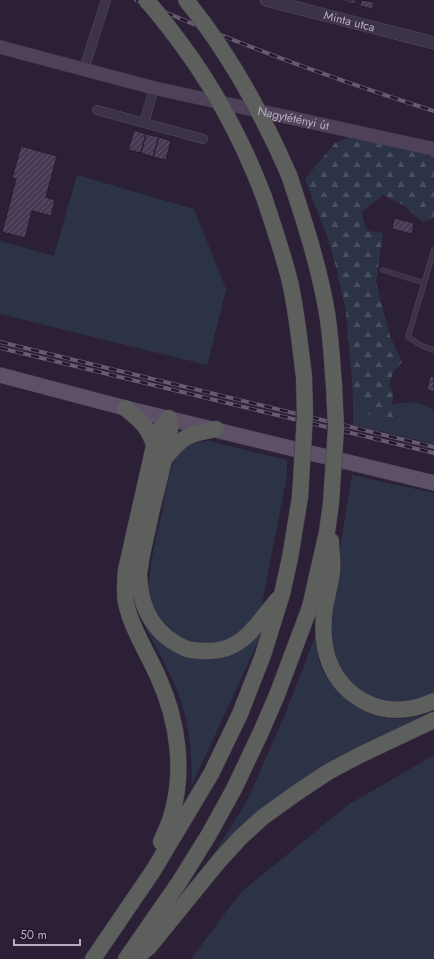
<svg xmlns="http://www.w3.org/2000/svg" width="434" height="959" font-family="Jost,sans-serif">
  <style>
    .green { fill: #2d3347 }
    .forest { fill: url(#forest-firs) }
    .building { fill: url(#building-hatch); stroke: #241b2d }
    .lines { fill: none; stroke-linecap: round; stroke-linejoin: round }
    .service-casing { stroke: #584e62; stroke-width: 5.5 }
    .minor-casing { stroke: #584e62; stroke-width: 10 }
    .tertiary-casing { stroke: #584e62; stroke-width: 13 }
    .secondary-casing { stroke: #463d51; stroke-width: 14 }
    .primary-casing { stroke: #463d51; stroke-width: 16 }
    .trunk-casing { stroke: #453b4e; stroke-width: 17 }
    .service { stroke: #3d3347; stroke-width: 4.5 }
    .minor { stroke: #3d3347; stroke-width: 9 }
    .tertiary { stroke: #3d3347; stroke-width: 12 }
    .secondary { stroke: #4f415a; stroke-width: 13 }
    .primary { stroke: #5c5167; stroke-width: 15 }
    .trunk { stroke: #5d5f5c; stroke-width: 16 }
    .rail-casing { stroke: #675a73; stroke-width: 4 }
    .rail { stroke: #22192b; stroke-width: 2.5; stroke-dasharray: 8; stroke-linecap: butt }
    .trunk-bridge-casing { stroke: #453b4e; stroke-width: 17; stroke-linecap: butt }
    .trunk-bridge { stroke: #5d5f5c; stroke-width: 16 }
    .labels { text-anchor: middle; stroke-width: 3; stroke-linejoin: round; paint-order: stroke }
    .street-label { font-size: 12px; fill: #b9adc4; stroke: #22192b }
  </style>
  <defs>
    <pattern id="forest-firs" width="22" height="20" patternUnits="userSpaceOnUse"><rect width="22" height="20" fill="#2d3347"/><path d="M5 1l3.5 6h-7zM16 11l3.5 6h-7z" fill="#494e60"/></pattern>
    <pattern id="building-hatch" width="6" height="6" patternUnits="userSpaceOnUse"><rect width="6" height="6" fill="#463954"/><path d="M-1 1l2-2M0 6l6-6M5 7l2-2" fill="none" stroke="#5f536b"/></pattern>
  </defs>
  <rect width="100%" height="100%" fill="#2b2036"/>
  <path class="green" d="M 77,175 L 194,209 L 226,289 L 207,365 L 0,314 L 0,241 L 54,256 Z
    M 353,394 L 362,402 L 369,415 L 396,418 L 392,405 C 408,401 419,401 434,410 L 434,444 L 353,425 Z
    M 208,441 L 287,460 L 287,475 L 262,604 L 262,614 C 254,621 238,636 229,640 C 190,654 151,630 148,589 C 148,584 149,579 150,574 C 152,552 158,530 163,508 C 165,497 171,461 178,453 C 185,445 199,442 208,441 Z
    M 352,475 L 434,493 L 434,693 L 426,698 L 401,706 L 380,701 L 357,689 L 338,671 L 328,639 L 329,617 Z
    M 141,619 L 157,637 L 230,655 L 262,633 L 192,785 C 192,751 189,718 175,685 C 165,663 152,641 141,619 Z
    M 315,637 C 317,651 319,666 327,678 C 341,699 369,719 396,719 C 407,719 418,716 429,715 L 398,730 L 208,863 L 247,801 L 284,717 Z
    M 434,755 L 434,959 L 191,959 L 241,892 L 348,805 Z"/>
  <path class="forest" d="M 354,136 L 434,154 L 434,218 L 423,222 L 403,205 L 383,195 L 361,212 L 367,231 L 383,233 L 376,282 L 390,336 L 402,362 L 393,373 L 389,385 L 393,393 L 392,405 L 396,418 L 387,420 L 369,415 L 362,402 L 353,394 L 346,312 L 337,271 L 329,241 L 305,179 L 336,142 Z"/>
  <path class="building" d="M 344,0 L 356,0 L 355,4 L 343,1 Z
    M 361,0 L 374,2 L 372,9 L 360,6 Z
    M 134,130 L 146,134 L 141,153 L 128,150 Z
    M 146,134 L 159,137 L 153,157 L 141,153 Z
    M 159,137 L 171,141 L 166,160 L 153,157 Z
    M 21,146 L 57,156 L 46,197 L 55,200 L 51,216 L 32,211 L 25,238 L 2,232 L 16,179 L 12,178 Z
    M 394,218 L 414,223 L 412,234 L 392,229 Z
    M 430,376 L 434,377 L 434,392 L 427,390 Z"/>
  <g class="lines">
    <g class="service-casing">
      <path id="service" d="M 434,250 L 408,337 L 422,346 L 434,350
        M 383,270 L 424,283"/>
    </g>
    <g class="minor-casing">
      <path id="minor" d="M 84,69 L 106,0
        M 97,110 L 203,139
        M 144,123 L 154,88"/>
    </g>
    <g class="tertiary-casing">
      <g id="tertiary">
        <path id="s1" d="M 266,0 L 434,43"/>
      </g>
    </g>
    <g class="secondary-casing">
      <g id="secondary">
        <path id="s2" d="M 0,47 L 154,88 L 434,149"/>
      </g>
    </g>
    <g class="primary-casing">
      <path id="primary" d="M 0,375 L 125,408 L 434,483"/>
    </g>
    <g class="trunk-casing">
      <path id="trunk" d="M 289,175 C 304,220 319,266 327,313 C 331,337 332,362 334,386
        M 264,197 C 273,225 283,253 290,282 C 297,313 300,345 304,377
        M 125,408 C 139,419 150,428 154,446
        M 169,418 L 170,430 C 165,458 158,485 151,513 C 148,529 144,544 141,560 C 141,565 139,570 139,575 C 140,609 155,636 187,649 C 194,651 201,651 208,651 C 244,651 257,623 278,599
        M 165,458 C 182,436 190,434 216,429
        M 331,541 C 331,551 333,561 332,571 C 331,583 327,595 325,607 C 319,647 329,684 367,703 C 390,714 412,711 434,701
        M 161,842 C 164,834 169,825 171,817 C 185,773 178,721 159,679 C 149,655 132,630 126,603 C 124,592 125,581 126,570 L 154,446 L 161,428 L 169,418
        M 93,959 L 153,871 L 211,774 L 240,714 L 263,655 L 282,594 L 290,558 L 300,497
        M 126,959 L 180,881 L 208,836 L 234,789 L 261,732 L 277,695 L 310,607 L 327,532 L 331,503
        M 134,959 L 149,947 L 219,861 L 240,838 L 263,817 L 295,794 L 328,772 L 360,755 L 434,720"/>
    </g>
    <use href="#service" class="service"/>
    <use href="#minor" class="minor"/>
    <use href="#tertiary" class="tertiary"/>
    <use href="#secondary" class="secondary"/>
    <use href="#primary" class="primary"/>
    <use href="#trunk" class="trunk"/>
    <g class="rail-casing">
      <path id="rail" d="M 136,0 C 233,42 333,79 434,111
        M 0,342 L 434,447
        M 0,348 L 434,453"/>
    </g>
    <use href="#rail" class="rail"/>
    <g class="trunk-bridge-casing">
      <path id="trunk-bridge" d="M 146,0 C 155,9 162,19 170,29 C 210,80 241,136 264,197
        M 186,0 C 229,53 262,113 289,175
        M 300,497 L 305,416 L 304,377
        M 331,503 L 336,428 L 334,386"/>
    </g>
    <use href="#trunk-bridge" class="trunk-bridge"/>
  </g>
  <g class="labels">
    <g class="street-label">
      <text dy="4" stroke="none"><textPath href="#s1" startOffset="86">Minta utca</textPath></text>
      <text dy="4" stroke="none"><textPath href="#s2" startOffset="302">Nagytétényi út</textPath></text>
    </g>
  </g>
  <path d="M14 939v6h66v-6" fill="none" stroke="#b9adc4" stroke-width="2"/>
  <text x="20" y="939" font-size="12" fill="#b9adc4" stroke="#22192b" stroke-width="3" paint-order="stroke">50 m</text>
</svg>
